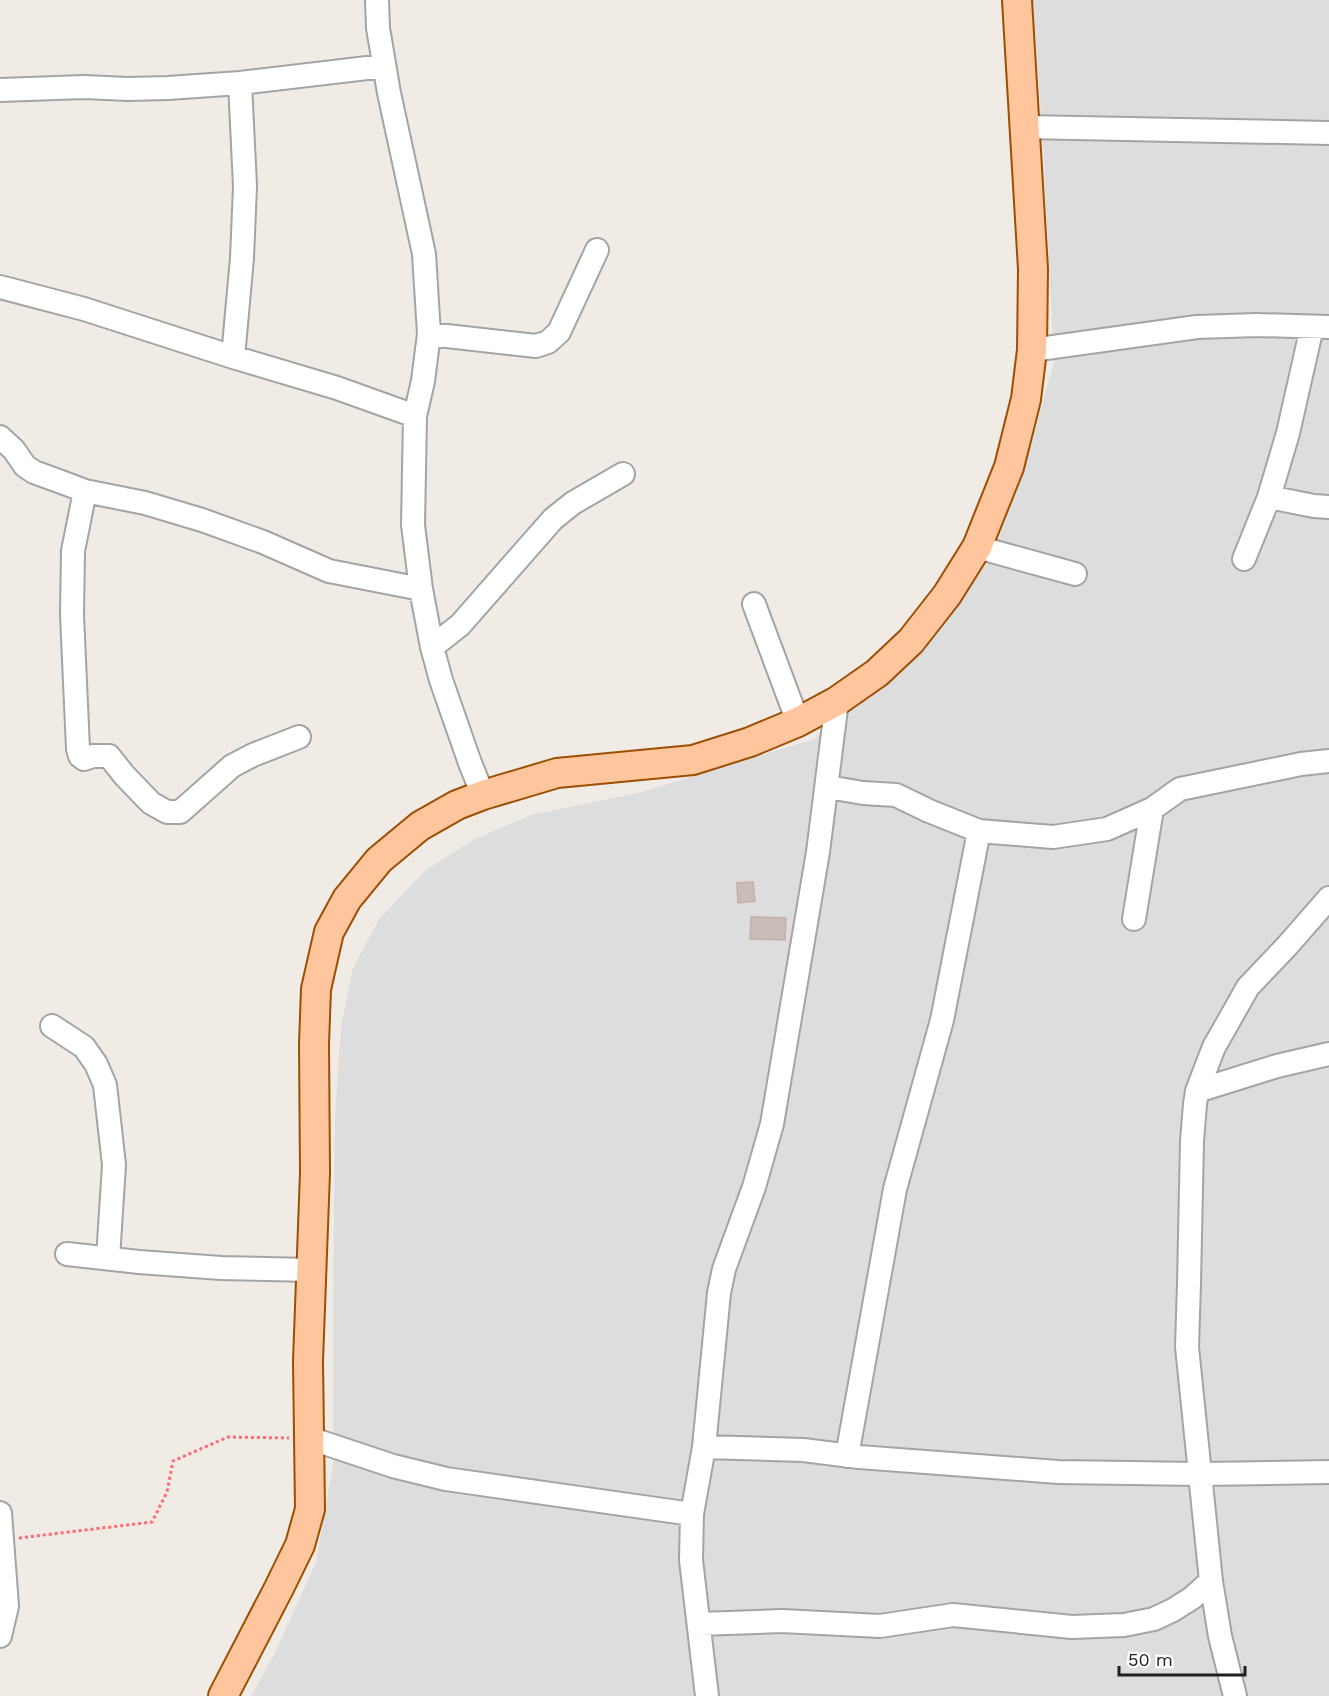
<svg xmlns="http://www.w3.org/2000/svg" width="1329" height="1696" font-family="'Work Sans',sans-serif">
  <style>
    .residential { fill: #dedddd }
    .building { fill: #c9bdb9; stroke: #c3afa8; stroke-width: 1.5 }
    .lines { fill: none; stroke-linecap: round; stroke-linejoin: round }
    .minor-casing { stroke: #a4a4a4; stroke-width: 26 }
    .major-casing { stroke: #9c4f00; stroke-width: 32 }
    .path { stroke: #ff6972; stroke-width: 3; stroke-dasharray: 3 3; stroke-linecap: butt }
    .minor { stroke: #fff; stroke-width: 22 }
    .major { stroke: #ffc59d; stroke-width: 28 }
  </style>
  <rect width="100%" height="100%" fill="#f1ebe6"/>
  <path class="residential" d="M 1033,0 L 1329,0 L 1329,1696 L 251,1696 L 275,1653 L 316,1562 L 333,1465 L 333,1294 L 335,1118 L 341,1027 L 353,968 L 379,919 L 426,870 L 473,840 L 531,815 L 642,792 L 814,739 L 902,670 L 992,557 L 1024,470 L 1054,361 L 1043,147 Z"/>
  <path class="building" d="M 753,882 L 755,901 L 738,903 L 737,883 Z
    M 751,917 L 786,918 L 785,940 L 750,939 Z"/>
  <g class="lines">
    <g class="minor-casing">
      <path id="minor" d="M 377,0 L 378,28 L 389,93 L 424,254 L 429,334 L 423,381 L 415,416 L 413,525 L 421,589 L 432,647 L 441,680 L 470,763 L 483,795
        M 0,90 L 84,87 L 128,89 L 168,88 L 240,83 L 384,66
        M 1025,127 L 1329,133
        M 0,287 L 84,309 L 233,357 L 337,388 L 415,416
        M 429,334 L 536,346 L 548,342 L 559,332 L 597,250
        M 1032,350 L 1197,327 L 1257,325 L 1329,327
        M 233,357 L 242,258 L 245,186 L 240,83
        M 0,437 L 14,450 L 25,466 L 34,472 L 64,483 L 85,491 L 145,503 L 202,520 L 263,542 L 329,571 L 421,589
        M 85,491 L 73,551 L 72,615 L 78,749 L 80,756 L 84,759 L 93,756 L 109,756 L 124,775 L 151,803 L 167,812 L 180,812 L 232,766 L 253,755 L 299,737
        M 1269,497 L 1314,506 L 1329,507
        M 977,547 L 1075,574
        M 1244,559 L 1269,497 L 1288,433 L 1312,327
        M 754,604 L 798,722
        M 432,647 L 460,625 L 553,519 L 573,503 L 623,474
        M 828,787 L 863,793 L 896,795 L 929,811 L 979,831 L 1053,837 L 1107,829 L 1152,809 L 1180,789 L 1301,764 L 1329,761
        M 1134,919 L 1152,809
        M 52,1026 L 84,1047 L 96,1064 L 105,1085 L 114,1165 L 108,1258
        M 1197,1091 L 1277,1066 L 1329,1054
        M 67,1254 L 139,1262 L 221,1268 L 311,1270
        M 309,1438 L 393,1466 L 446,1479 L 692,1514
        M 704,1447 L 803,1450 L 859,1457 L 1058,1472 L 1201,1474 L 1329,1472
        M 847,1456 L 895,1189 L 942,1020 L 979,831
        M 0,1513 L 7,1606 L 0,1636
        M 699,1624 L 782,1621 L 880,1626 L 953,1615 L 1072,1627 L 1124,1625 L 1154,1619 L 1173,1610 L 1192,1598 L 1211,1581
        M 707,1696 L 691,1560 L 692,1514 L 704,1447 L 719,1293 L 724,1269 L 754,1187 L 772,1124 L 818,852 L 837,701
        M 1235,1696 L 1220,1636 L 1211,1581 L 1187,1347 L 1189,1283 L 1192,1141 L 1195,1104 L 1197,1091 L 1214,1047 L 1248,987 L 1287,946 L 1329,898"/>
    </g>
    <g class="major-casing">
      <path id="major" d="M 223,1696 L 279,1588 L 300,1545 L 310,1509 L 308,1361 L 315,1173 L 314,1044 L 316,989 L 329,932 L 347,899 L 379,860 L 420,826 L 457,805 L 483,795 L 557,773 L 693,760 L 750,742 L 798,722 L 837,701 L 877,673 L 911,641 L 947,595 L 977,547 L 1009,467 L 1026,399 L 1032,350 L 1033,269 L 1017,0"/>
    </g>
    <path class="path" d="M 19,1538 L 152,1522 L 167,1492 L 173,1461 L 228,1437 L 289,1438"/>
    <use href="#minor" class="minor"/>
    <use href="#major" class="major"/>
  </g>
  <path d="M1119 1666v9h126v-9" fill="none" stroke="#202020" stroke-width="3"/>
  <text x="1128" y="1666" font-size="18" fill="#202020" stroke="#ffffff" stroke-width="4.5" paint-order="stroke">50 m</text>
</svg>
